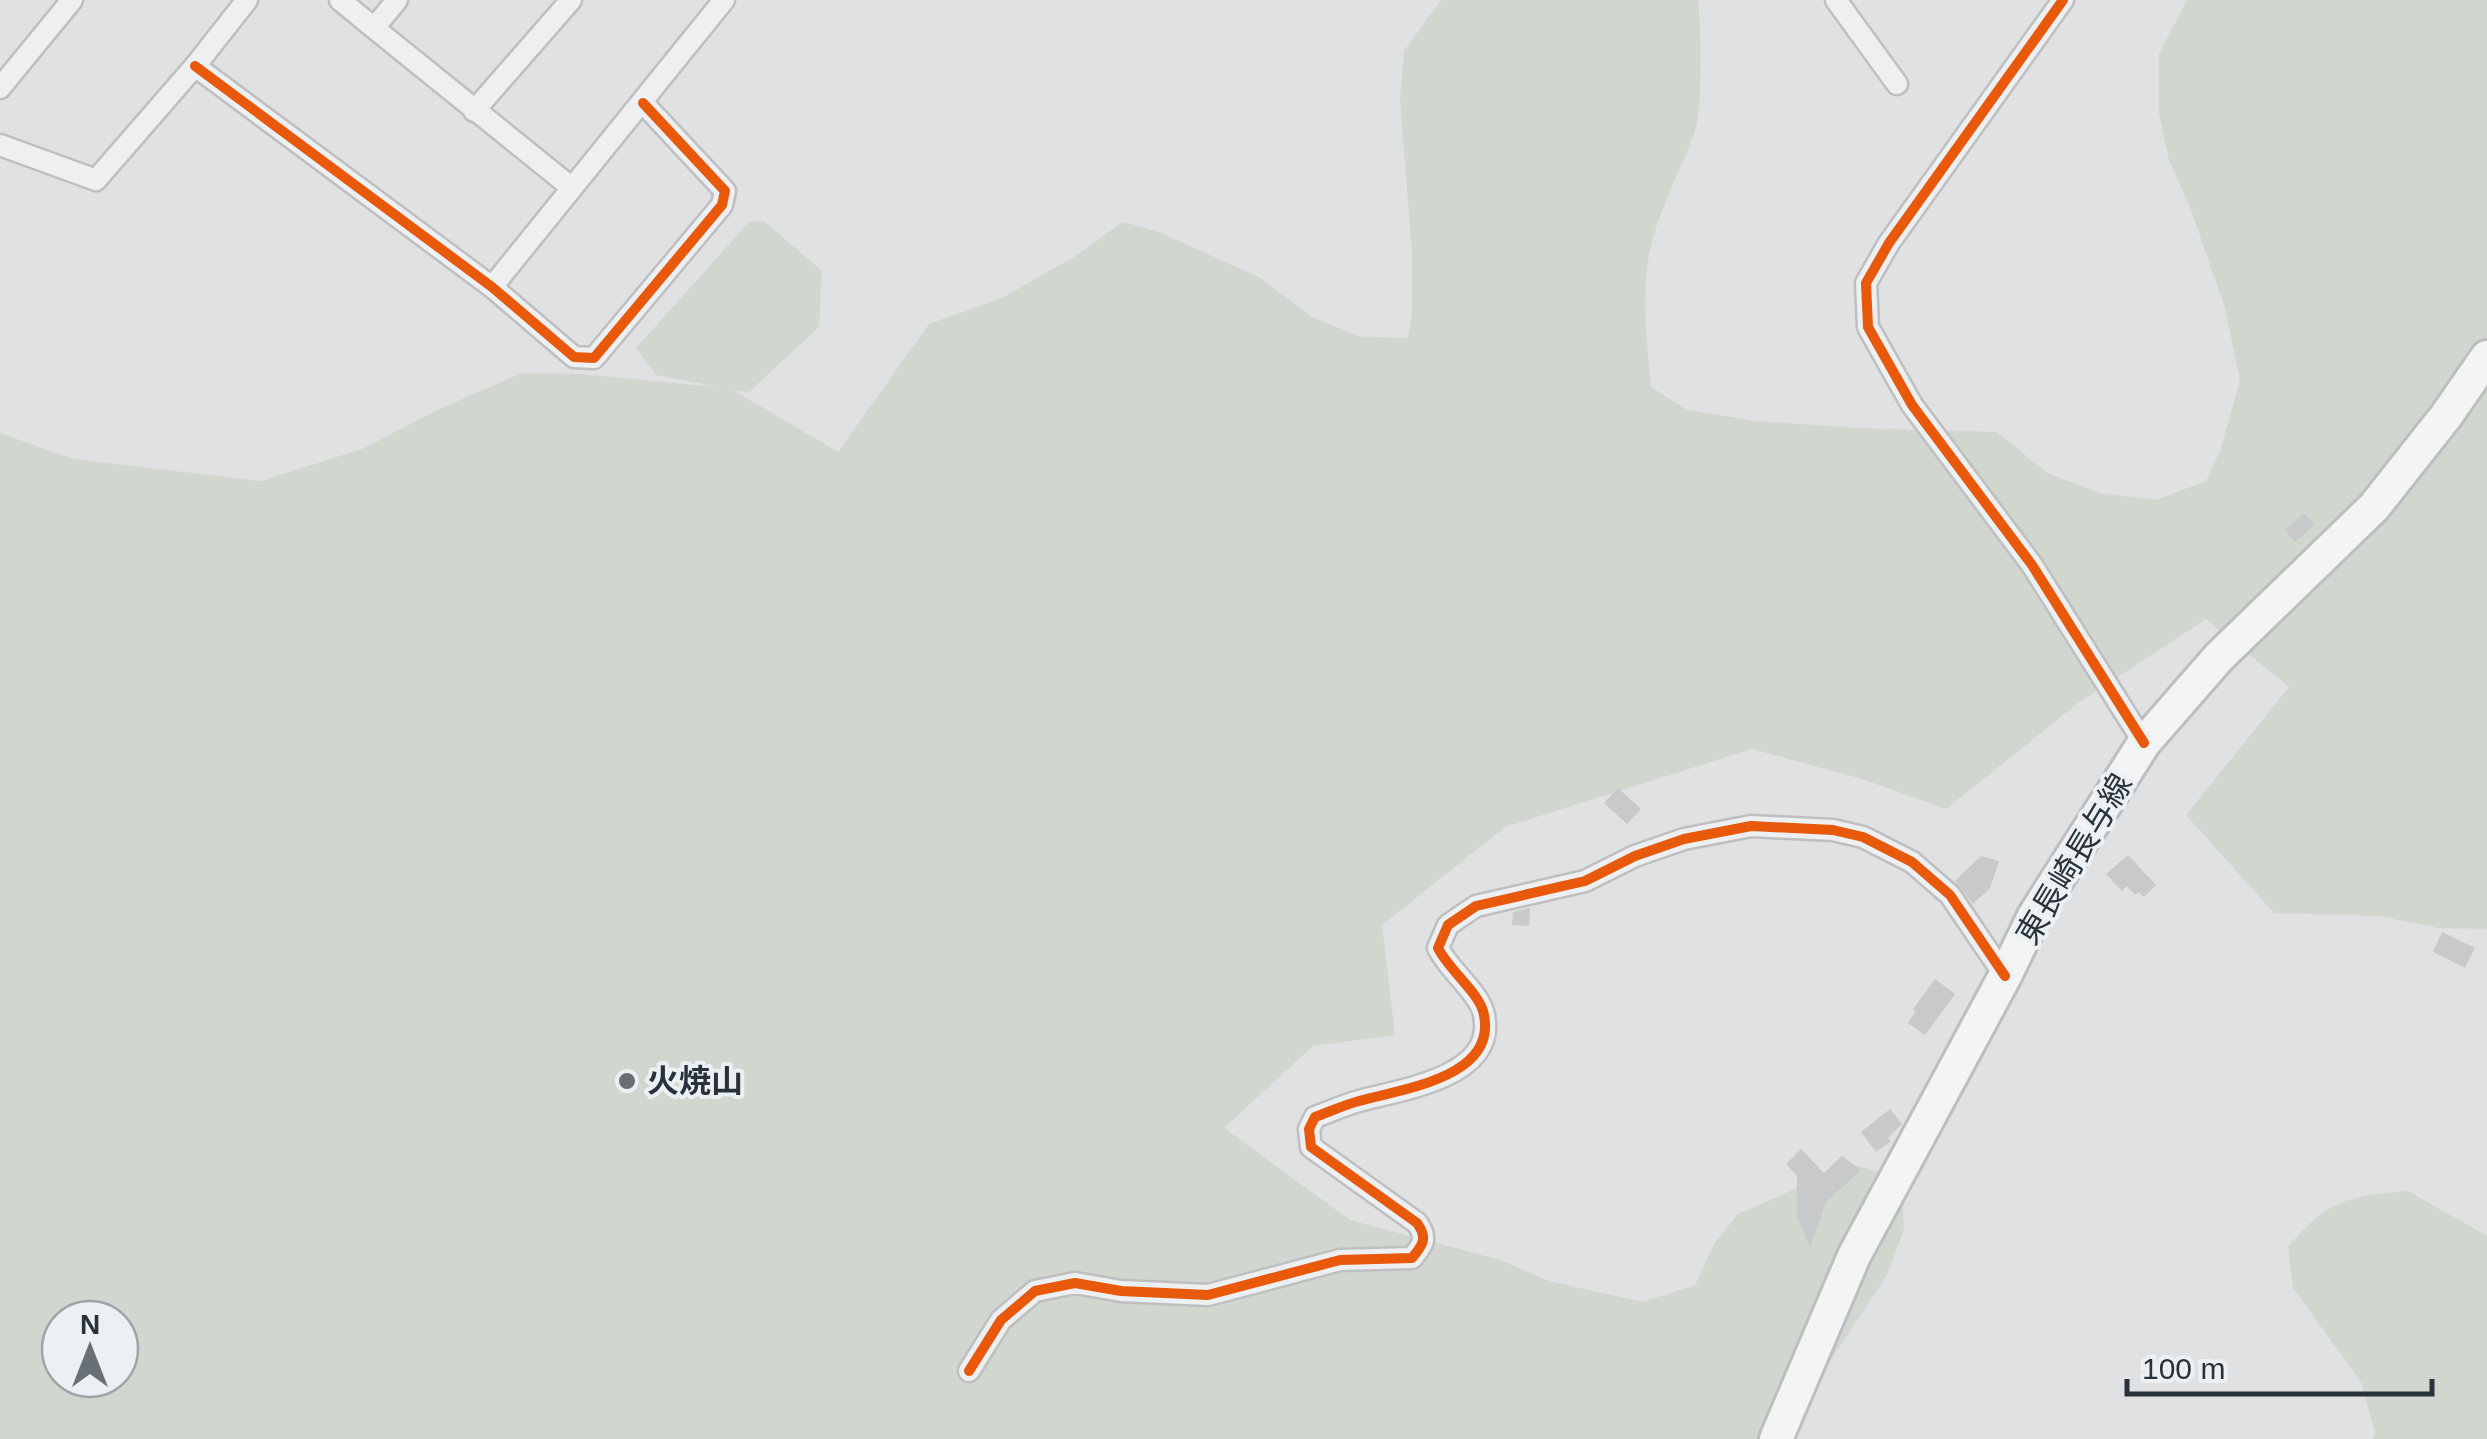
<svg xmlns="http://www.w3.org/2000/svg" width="2487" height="1439" font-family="Arial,'Noto Sans JP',sans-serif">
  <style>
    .green { fill: #d1d7cf; fill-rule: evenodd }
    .building { fill: #c7c9cb }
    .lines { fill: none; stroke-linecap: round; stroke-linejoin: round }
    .minor-casing { stroke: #bdbfc1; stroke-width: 25 }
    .primary-casing { stroke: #bcbec0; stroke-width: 38 }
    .minor { stroke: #eeeff0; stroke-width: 20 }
    .primary { stroke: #f3f4f4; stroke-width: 32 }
    .cycleway-casing { stroke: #ecf0f3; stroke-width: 16 }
    .cycleway { stroke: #e8590c; stroke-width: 10 }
    .poi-dot { fill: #686f75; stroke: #ecf0f3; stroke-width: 4 }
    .labels { text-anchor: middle; stroke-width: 8; stroke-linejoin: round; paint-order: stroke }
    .street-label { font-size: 32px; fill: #28323a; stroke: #ecf0f3 }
    .poi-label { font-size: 32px; font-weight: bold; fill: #28323a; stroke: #ecf0f3; text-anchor: start }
  </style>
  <rect width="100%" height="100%" fill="#dfe1e3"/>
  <path class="green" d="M 1441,0 L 1698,0 C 1701,28 1703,107 1695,131 C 1680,173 1658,211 1649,255 C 1641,298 1647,343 1651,387 L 1687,410 L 1757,421 L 1857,428 L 1997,432 L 2047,473 L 2100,493 L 2156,500 L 2206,481 L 2220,451 L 2240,381 L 2225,308 L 2191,210 L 2168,157 L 2159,113 L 2159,54 L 2187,0 L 2487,0 L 2487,929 L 2439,928 L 2379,916 L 2274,913 L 2186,815 L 2289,687 L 2206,619 L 2077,704 L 1946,809 L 1862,779 L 1752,749 L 1505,827 L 1382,925 L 1395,1035 L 1313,1046 L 1224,1128 L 1350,1220 L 1501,1260 L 1549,1281 L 1643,1302 L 1695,1285 L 1715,1243 L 1738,1214 L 1851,1164 L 1879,1172 L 1902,1195 L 1904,1230 L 1887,1275 L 1820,1376 L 1795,1439 L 0,1439 L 0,433 L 73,459 L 261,481 L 362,449 L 439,409 L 522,373 L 581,374 L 717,387 L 656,375 L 636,348 L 750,221 L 765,222 L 822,271 L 819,327 L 749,392 L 733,390 L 838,452 L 929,324 L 1002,298 L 1072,258 L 1123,222 L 1159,232 L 1259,277 L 1312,317 L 1361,337 L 1408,338 L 1412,314 L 1412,251 L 1400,101 L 1404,51 ZM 60,1319 L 120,1319 L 120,1379 L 60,1379 Z
    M 2408,1191 L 2487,1236 L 2487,1439 L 2373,1439 L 2375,1432 L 2361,1382 L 2293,1288 L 2288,1247 C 2328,1200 2347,1196 2408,1191 Z"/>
  <path class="building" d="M 2304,513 L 2315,525 L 2295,542 L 2285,530 Z
    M 1618,788 L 1641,809 L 1627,824 L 1604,803 Z
    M 2128,855 L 2156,885 L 2144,897 L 2139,892 L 2135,895 L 2127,886 L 2122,891 L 2106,874 Z
    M 1981,856 L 1999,861 L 1990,888 L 1973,904 L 1955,881 Z
    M 1530,908 L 1529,926 L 1512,925 L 1513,912 Z
    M 2442,932 L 2475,948 L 2465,968 L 2433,952 Z
    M 1935,979 L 1955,994 L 1925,1035 L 1908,1023 L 1916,1011 L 1913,1009 Z
    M 1890,1109 L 1902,1124 L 1888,1138 L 1891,1141 L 1876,1152 L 1861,1132 Z
    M 1801,1149 L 1824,1173 L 1842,1156 L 1861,1170 L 1826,1202 L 1810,1248 L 1797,1217 L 1797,1176 L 1786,1164 Z"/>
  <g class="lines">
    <g class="minor-casing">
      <path id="minor" d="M 340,0 L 374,28
        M 397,0 L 374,28 L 572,188
        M 1836,0 L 1897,84
        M 2063,0 L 1889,243 L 1866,283 L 1868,327 L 1912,405 L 2032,565 L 2144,743
        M 195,66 L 492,287 L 574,357 L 594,358 L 722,205 L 725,191 L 643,103
        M 0,88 L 72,0
        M 474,111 L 571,0
        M 0,145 L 96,180 L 195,66 L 247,0
        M 492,287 L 724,0
        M 969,1371 L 1001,1320 L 1035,1291 L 1075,1283 L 1121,1291 L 1208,1295 L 1340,1260 L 1412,1258 C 1423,1245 1428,1238 1417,1223 L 1311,1147 L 1309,1129 L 1315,1117 C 1329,1112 1344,1105 1359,1101 C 1402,1089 1501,1077 1483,1011 C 1477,991 1449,970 1438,948 L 1448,925 L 1476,906 L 1585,881 L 1635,856 L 1684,839 L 1751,826 L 1833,830 L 1863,837 L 1912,862 L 1950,895 L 2005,976"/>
    </g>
    <g class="primary-casing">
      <path id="primary" d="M 1776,1439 L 1854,1256 L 2005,976 L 2034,916 L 2144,743 L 2219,657 L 2374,507 L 2446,416 L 2487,357"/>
    </g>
    <use href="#minor" class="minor"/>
    <use href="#primary" class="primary"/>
    <g class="cycleway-casing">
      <path id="cycleway" d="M 2063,0 L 1889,243 L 1866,283 L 1868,327 L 1912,405 L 2032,565 L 2144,743
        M 195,66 L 492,287 L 574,357 L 594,358 L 722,205 L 725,191 L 643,103
        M 969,1371 L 1001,1320 L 1035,1291 L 1075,1283 L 1121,1291 L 1208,1295 L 1340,1260 L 1412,1258 C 1423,1245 1428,1238 1417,1223 L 1311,1147 L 1309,1129 L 1315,1117 C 1329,1112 1344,1105 1359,1101 C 1402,1089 1501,1077 1483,1011 C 1477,991 1449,970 1438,948 L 1448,925 L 1476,906 L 1585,881 L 1635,856 L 1684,839 L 1751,826 L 1833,830 L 1863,837 L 1912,862 L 1950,895 L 2005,976"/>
    </g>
    <use href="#cycleway" class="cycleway"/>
  </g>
  <circle class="poi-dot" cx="627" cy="1081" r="10"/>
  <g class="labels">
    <g class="street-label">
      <text transform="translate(2074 859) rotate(-59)" y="11">東長崎長与線</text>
    </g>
    <g class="poi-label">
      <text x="647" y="1092">火焼山</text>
    </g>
  </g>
  <g transform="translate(90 1349)"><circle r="48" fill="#ecf0f3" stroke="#9ea4a9" stroke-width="2.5"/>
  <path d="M0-8L18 38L0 25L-18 38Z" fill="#686f75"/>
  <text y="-15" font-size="28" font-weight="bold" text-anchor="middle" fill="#28323a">N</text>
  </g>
  <path d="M2127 1379v15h305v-15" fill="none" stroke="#28323a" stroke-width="5"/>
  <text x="2142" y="1379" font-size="30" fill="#28323a" stroke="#ecf0f3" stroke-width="8" paint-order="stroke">100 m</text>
</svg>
